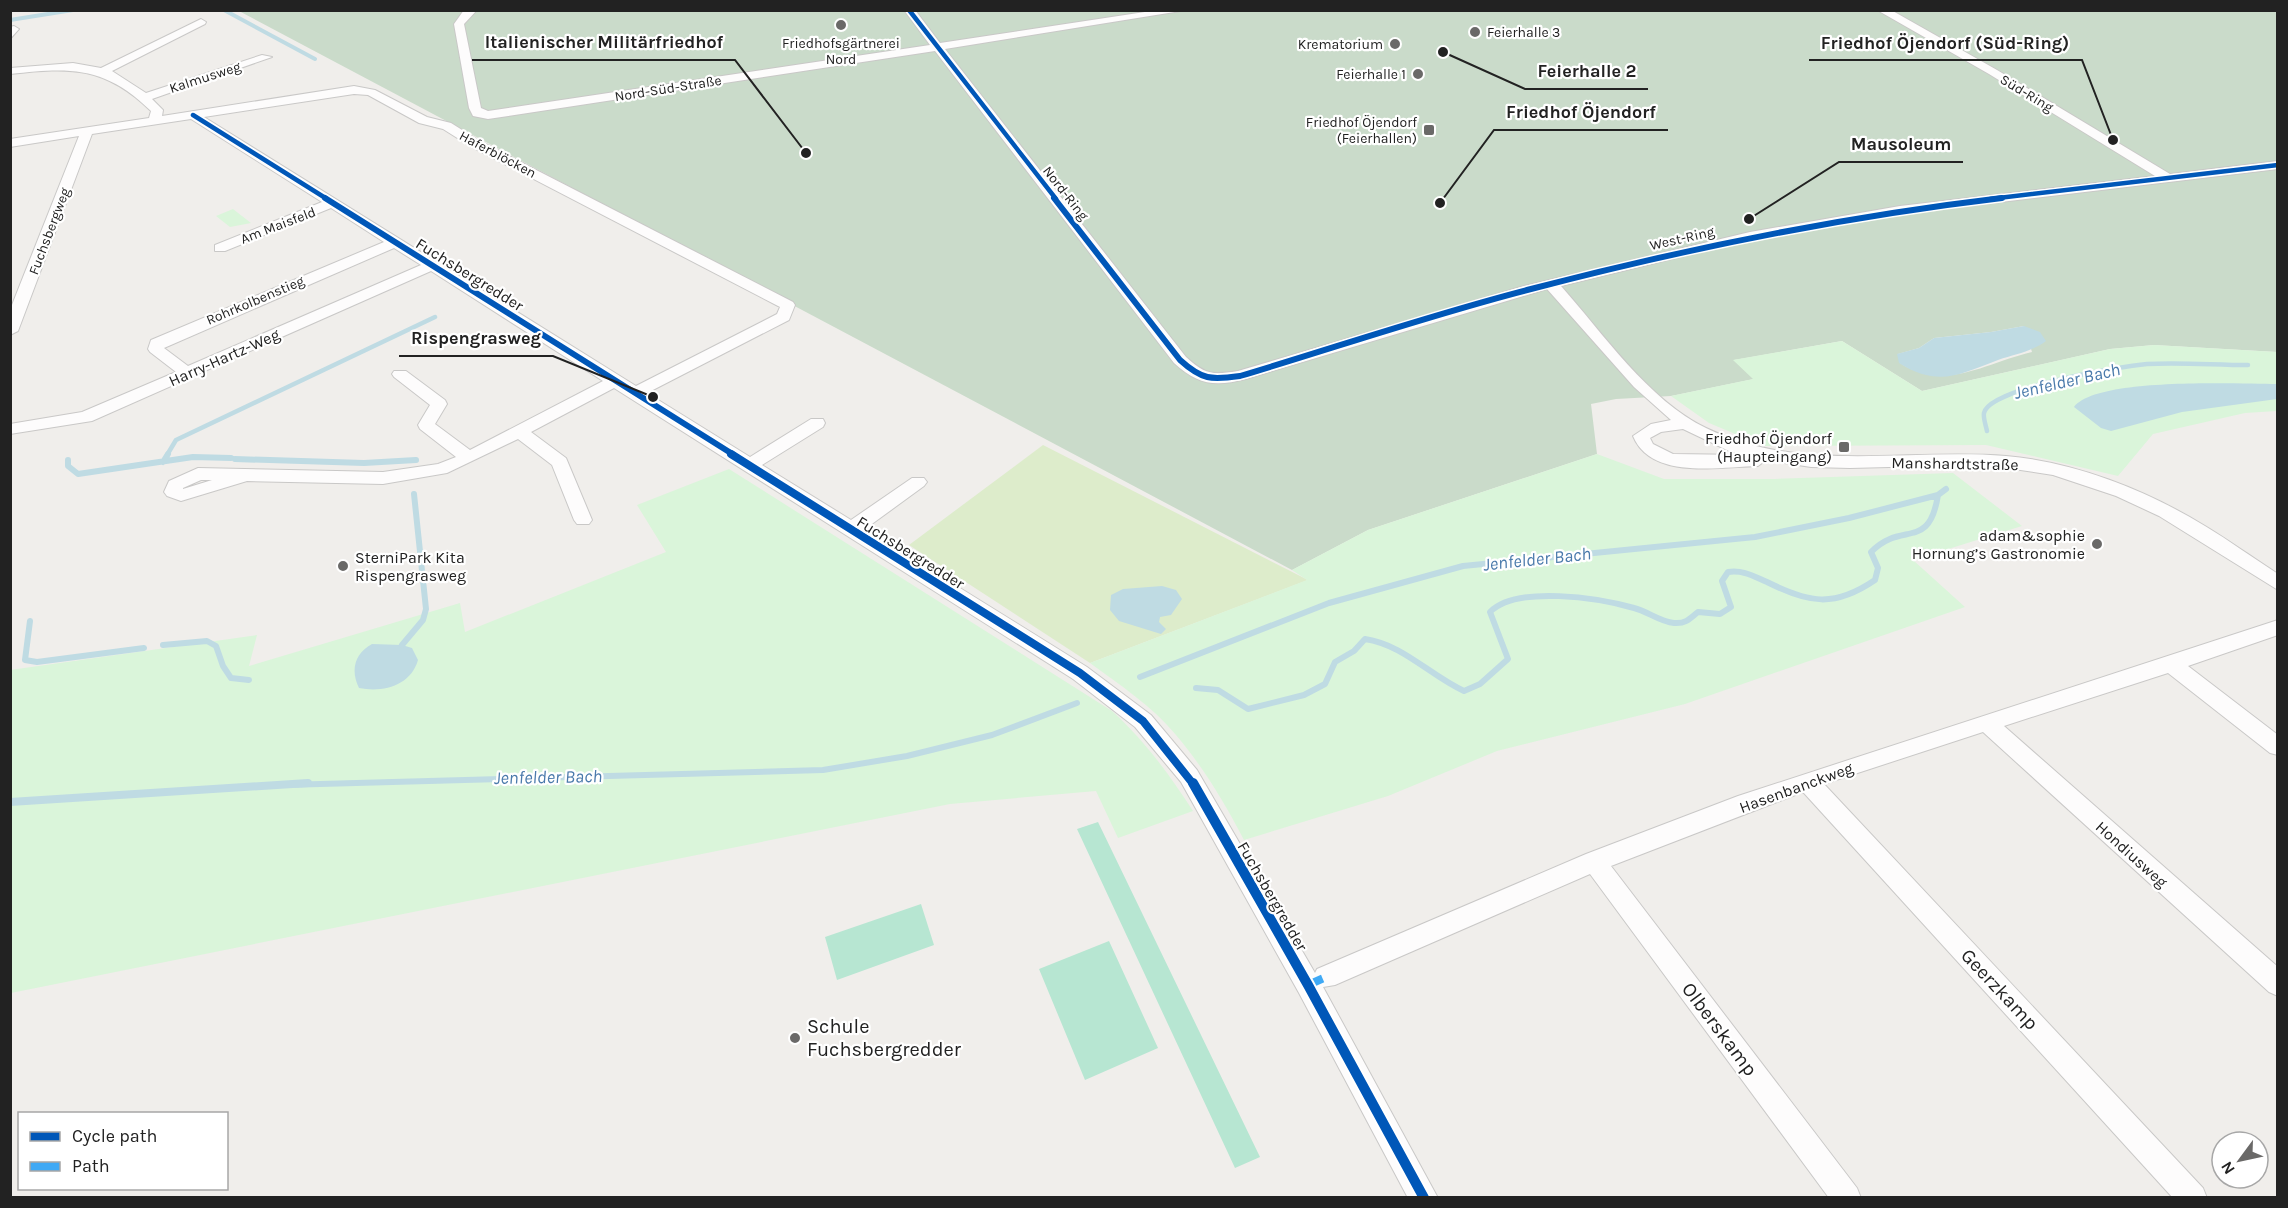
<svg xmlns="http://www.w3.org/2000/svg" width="2288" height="1208" font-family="Karla,sans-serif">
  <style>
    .grass { fill: #ddeccb }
    .cemetery { fill: #cadbca; fill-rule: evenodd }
    .park { fill: #daf5da }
    .pitch { fill: #b7e6d2 }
    .water { fill: #bfdbe3 }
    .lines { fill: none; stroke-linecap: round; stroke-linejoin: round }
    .stream-far3 { stroke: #bfdbe3; stroke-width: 4 }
    .stream-far2 { stroke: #bfdbe3; stroke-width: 4.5 }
    .stream-far1 { stroke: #bfdbe3; stroke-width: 6 }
    .stream { stroke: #bfdbe3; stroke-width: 8 }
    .minor-casing { stroke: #c9c8c7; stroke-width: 2 }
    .minor { fill: #fdfcfc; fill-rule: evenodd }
    .quiet { stroke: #3fa9f5; stroke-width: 8; stroke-dasharray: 16 8; stroke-linecap: butt }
    .cycleway-far3-casing { stroke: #fff; stroke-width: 7 }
    .cycleway-far2-casing { stroke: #fff; stroke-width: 9 }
    .cycleway-far1-casing { stroke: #fff; stroke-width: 11 }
    .cycleway-casing { stroke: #fff; stroke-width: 14 }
    .cycleway-far3 { stroke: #0057b8; stroke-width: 4.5 }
    .cycleway-far2 { stroke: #0057b8; stroke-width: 6 }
    .cycleway-far1 { stroke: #0057b8; stroke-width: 8 }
    .cycleway { stroke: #0057b8; stroke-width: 10 }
    .poi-dot { fill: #6a6968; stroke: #fff; stroke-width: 2 }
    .labels { text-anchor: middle; stroke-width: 4.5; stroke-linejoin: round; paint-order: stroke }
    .far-poi-label { font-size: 14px; fill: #222; stroke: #fff; text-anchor: end }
    .far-street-label { font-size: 14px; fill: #222; stroke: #fff }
    .street-label { font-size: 16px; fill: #222; stroke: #fff }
    .poi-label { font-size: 16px; fill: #222; stroke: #fff; text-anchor: end }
    .water-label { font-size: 18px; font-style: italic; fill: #4a7aab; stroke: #fff }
    .near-street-label { font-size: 20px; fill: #222; stroke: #fff }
    .near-poi-label { font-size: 20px; fill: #222; stroke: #fff; text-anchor: start }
    .leader { fill: none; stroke: #222; stroke-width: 2 }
    .callout-dot { fill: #222; stroke: #fff; stroke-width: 2 }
    .callout-label { font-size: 18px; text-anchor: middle; font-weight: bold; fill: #222; stroke: #fff; stroke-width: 4.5; stroke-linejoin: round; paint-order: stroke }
  </style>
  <rect width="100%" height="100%" fill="#f0eeeb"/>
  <path class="grass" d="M 1043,445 L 1308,580 L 1090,663 L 909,545 Z"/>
  <path class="cemetery" d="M 239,11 L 2277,11 L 2277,352 L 2154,345 L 2110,349 L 1922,391 L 1842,341 L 1734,360 L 1754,379 L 1671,396 L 1616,399 L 1591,404 L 1597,454 L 1368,530 L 1292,570 ZM 2024,326 L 2032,352 C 1985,363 1945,392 1900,363 L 1898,354 L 1919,348 L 1934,338 L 1991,332 Z"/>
  <path class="park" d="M 233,209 L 251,223 L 230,227 L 216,216 Z
    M 1842,341 L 1922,391 L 2110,349 L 2154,345 L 2277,352 L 2277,411 L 2245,413 L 2153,434 L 2118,476 L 1986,445 L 1764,446 L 1709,423 L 1671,396 L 1753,379 L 1733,360 Z
    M 1597,454 L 1664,479 L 1774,479 L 1953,473 L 2022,526 L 1913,560 L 1965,607 L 1685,704 L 1497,751 L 1388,796 L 1244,840 C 1225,803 1203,767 1176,735 C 1152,706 1120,685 1090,663 L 1307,580 L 1292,570 L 1368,530 Z
    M 729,469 L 1112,711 C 1145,741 1169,774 1193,811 L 1118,838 L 1096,791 L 950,804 L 11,993 L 10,670 L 257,635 L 249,666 L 460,603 L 465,632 L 666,552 L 637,505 Z"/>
  <path class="pitch" d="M 1098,822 L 1260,1157 L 1235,1168 L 1077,829 Z
    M 921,904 L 934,945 L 837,980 L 825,937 Z
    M 1109,941 L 1158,1048 L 1085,1080 L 1039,969 Z"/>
  <path class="water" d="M 2024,326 L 2040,332 L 2046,341 C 2031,352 2016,354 1998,360 C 1960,374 1939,388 1899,363 L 1897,354 L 1919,348 L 1934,338 L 1991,332 Z
    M 2277,384 L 2277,399 L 2182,412 L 2111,431 L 2101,428 L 2074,407 C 2097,377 2237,384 2277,384 Z
    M 1162,586 L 1176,590 L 1182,599 L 1171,615 L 1160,617 L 1159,622 L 1166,629 L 1161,634 L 1119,621 L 1110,610 L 1111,595 L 1123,589 Z
    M 372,644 L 402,645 L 412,648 L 418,660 C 411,685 384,693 359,688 C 350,670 355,653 372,644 Z"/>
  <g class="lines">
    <path class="stream-far3" d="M 224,10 L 315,59
      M 10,20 L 73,10"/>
    <path class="stream-far2" d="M 1987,431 C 1986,426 1983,418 1984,413 C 1989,388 2122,366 2147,364 C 2180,362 2215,365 2248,365
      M 167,455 L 176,440 L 435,317"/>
    <path class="stream-far1" d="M 235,459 L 364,463 L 416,460
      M 68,460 L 68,466 L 78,474 L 193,457 L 231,458
      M 163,462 L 168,454
      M 30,621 L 25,660 L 37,662 L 144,648
      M 163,645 L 207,641 L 216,646 L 223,666 L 231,678 L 249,680
      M 402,645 L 423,620 L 426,609 L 414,494
      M 1140,677 L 1329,603 L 1463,566 L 1755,537 L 1849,518 L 1938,495 L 1946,489
      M 1196,688 L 1218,690 L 1248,709 L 1304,695 L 1325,684 L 1335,662 L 1354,651 L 1365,639 C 1404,645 1429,675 1464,691 L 1480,684 L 1508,659 L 1490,612 C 1517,585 1599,598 1634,608 C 1647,611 1660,622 1674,623 C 1685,624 1690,619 1698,612 L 1720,614 L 1731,607 L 1722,581 L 1728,572 C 1744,570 1753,576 1767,582 C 1809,603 1834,608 1875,580 L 1878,568 L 1871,552 C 1902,520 1929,552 1938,495
      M 284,785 L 823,770 L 907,756 L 992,735 L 1077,703"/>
    <path class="stream" d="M 10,802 L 308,783"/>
    <g class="minor-casing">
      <path id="minor" d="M 464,10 L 477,10 L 464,24 L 481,108 L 488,111 L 930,45 L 904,10 L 915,10 L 940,43 L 1158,10 L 1187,10 L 945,49 L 1186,357 C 1206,375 1212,375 1238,371 L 1524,286 L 1750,232 L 1900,206 L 2155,176 L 1989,74 L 1877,10 L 1891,10 L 1997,70 L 2170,174 L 2278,161 L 2278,169 L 1900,214 L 1750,240 L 1561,286 C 1602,332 1649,401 1706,428 C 1800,474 1905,448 2006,456 C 2075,462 2146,490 2205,526 C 2230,541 2253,558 2278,574 L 2278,590 L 2159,516 L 2116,496 L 2053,475 L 2007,468 L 1968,465 L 1850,468 L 1811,467 L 1766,460 L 1758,466 C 1719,467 1651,480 1633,436 L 1651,424 L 1671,420 L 1634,387 L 1547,289 L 1246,379 C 1215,387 1198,385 1174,363 L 935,51 L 488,119 L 473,116 L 469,108 L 454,24 ZM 1683,429 L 1729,451 L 1745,455 L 1673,454 L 1653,444 L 1650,438 L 1661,432 Z
        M 201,19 L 206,22 L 205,24 L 112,71 L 146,93 L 262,55 L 272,57 L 152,99 L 163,110 L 162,116 L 354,86 L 375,90 L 427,117 L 451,123 L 478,140 L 793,302 L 795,305 L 789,320 L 647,393 L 750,457 L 811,419 L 823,419 L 825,423 L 823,427 L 762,465 L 851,520 L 912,478 L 924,478 L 927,482 L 924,486 L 865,529 L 1087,667 L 1151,715 L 1197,770 L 1315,973 L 1317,969 L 1586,854 L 1738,796 L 2278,620 L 2278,635 L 2188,666 L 2278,735 L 2278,755 L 2270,753 L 2168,673 L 2004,726 L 2278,967 L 2278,996 L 2269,992 L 1983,732 L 1824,784 L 2203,1188 L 2207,1198 L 2173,1198 L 1803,792 L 1611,866 L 1857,1188 L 1861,1198 L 1829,1198 L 1590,874 L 1335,985 L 1323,987 L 1438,1198 L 1408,1198 L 1299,993 L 1181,782 L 1135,727 L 1073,679 L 614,388 L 531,432 L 566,458 L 592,520 L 589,524 L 577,524 L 574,520 L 552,465 L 518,439 L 447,473 L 383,484 L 247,481 L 181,501 L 167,496 L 164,492 L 169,481 L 198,468 L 383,472 L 438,464 L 456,457 L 420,429 L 418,425 L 430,405 L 394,377 L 392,374 L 394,371 L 406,371 L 445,400 L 447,404 L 435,424 L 470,450 L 603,381 L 431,271 L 92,421 L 10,434 L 10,424 L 82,412 L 176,372 L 150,352 L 148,349 L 151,340 L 384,242 L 331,208 L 225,251 L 215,251 L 215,245 L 322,202 L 191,119 L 92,134 L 18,331 L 10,335 L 10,310 L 79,136 L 10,147 L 10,139 L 149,118 L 151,111 C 105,66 71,67 10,74 L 10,68 L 73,63 L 101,68 ZM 354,94 L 368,95 L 419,123 L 443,129 L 470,146 L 780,307 L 777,314 L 636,386 L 204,117 ZM 394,248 L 421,265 L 188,366 L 164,348 ZM 201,480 L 212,480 L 183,489 L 183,488 Z
        M 14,26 L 19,29 L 10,39 L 10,27 Z"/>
    </g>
    <use href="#minor" class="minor"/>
    <path class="quiet" d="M 1308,985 L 1326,977"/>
    <g class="cycleway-far3-casing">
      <path id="cycleway-far3" d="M 909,10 L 1056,199
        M 193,115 L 327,199
        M 1990,199 L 2278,165"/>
    </g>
    <g class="cycleway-far2-casing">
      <path id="cycleway-far2" d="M 325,198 L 734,455
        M 1054,198 L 1180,360 C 1202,380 1211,380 1240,376 C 1337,347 1433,314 1531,289 C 1688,248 1841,217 2002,198"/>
    </g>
    <g class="cycleway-far1-casing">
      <path id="cycleway-far1" d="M 731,454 L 1080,673 L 1143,721 L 1194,785"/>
    </g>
    <g class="cycleway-casing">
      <path id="cycleway" d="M 1193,783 L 1308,985 L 1424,1198"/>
    </g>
    <use href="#cycleway-far3" class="cycleway-far3"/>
    <use href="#cycleway-far2" class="cycleway-far2"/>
    <use href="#cycleway-far1" class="cycleway-far1"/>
    <use href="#cycleway" class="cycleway"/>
  </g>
  <g class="poi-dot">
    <circle cx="841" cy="25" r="6"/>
    <circle cx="1475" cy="32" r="6"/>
    <circle cx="1395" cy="44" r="6"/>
    <circle cx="1418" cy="74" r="6"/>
    <rect x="1423" y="124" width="12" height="12" rx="3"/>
    <rect x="1838" y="441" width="12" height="12" rx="3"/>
    <circle cx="2097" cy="544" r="6"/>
    <circle cx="343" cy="566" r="6"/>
    <circle cx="795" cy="1038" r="6"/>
  </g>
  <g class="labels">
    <g class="far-poi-label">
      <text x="1487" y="37" text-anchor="start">Feierhalle 3</text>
      <text x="841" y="48" text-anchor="middle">Friedhofsgärtnerei<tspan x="841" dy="16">Nord</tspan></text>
      <text x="1383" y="49">Krematorium</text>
      <text x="1406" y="79">Feierhalle 1</text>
      <text x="1417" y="127">Friedhof Öjendorf<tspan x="1417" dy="16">(Feierhallen)</tspan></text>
    </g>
    <g class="far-street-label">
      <text transform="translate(205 77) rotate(-18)" y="5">Kalmusweg</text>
      <text transform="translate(668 88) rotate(-9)" y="5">Nord-Süd-Straße</text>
      <text transform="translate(2027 93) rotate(31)" y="5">Süd-Ring</text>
      <text transform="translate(498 154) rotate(28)" y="5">Haferblöcken</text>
      <text transform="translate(1066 193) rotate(52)" y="5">Nord-Ring</text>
      <text transform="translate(278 225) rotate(-21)" y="5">Am Maisfeld</text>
      <text transform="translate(49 231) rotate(-69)" y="5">Fuchsbergweg</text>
      <text transform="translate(1682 238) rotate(-13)" y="5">West-Ring</text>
      <text transform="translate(255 300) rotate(-23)" y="5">Rohrkolbenstieg</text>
    </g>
    <g class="street-label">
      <text transform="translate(470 274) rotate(32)" y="6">Fuchsbergredder</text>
      <text transform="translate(224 357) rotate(-24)" y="6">Harry-Hartz-Weg</text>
      <text transform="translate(1955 463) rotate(1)" y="6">Manshardtstraße</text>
      <text transform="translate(911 552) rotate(32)" y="6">Fuchsbergredder</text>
      <text transform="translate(1796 787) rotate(-20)" y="6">Hasenbanckweg</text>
      <text transform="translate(2132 854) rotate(42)" y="6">Hondiusweg</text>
      <text transform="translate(1273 896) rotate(60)" y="6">Fuchsbergredder</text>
    </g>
    <g class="poi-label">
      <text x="1832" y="444">Friedhof Öjendorf<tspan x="1832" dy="18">(Haupteingang)</tspan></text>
      <text x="2085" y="541">adam&amp;sophie<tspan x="2085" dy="18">Hornung’s Gastronomie</tspan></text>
      <text x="355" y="563" text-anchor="start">SterniPark Kita<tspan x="355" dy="18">Rispengrasweg</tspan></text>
    </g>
    <g class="water-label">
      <text transform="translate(2067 381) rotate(-13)" y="6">Jenfelder Bach</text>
      <text transform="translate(1537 559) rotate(-6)" y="6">Jenfelder Bach</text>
      <text transform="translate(548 777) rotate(-1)" y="6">Jenfelder Bach</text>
    </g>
    <g class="near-street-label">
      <text transform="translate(2000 989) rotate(47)" y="7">Geerzkamp</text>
      <text transform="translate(1720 1029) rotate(53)" y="7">Olberskamp</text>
    </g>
    <g class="near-poi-label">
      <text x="807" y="1033">Schule<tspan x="807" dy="23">Fuchsbergredder</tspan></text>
    </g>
  </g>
  <path class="leader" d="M806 153L735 60H472M2113 140L2082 60H1809M1443 52L1525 89H1648M1440 203L1494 130H1668M1749 219L1839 162H1963M653 397L553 356H399"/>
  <g class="callout-dot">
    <circle cx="806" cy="153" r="6"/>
    <circle cx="2113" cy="140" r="6"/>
    <circle cx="1443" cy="52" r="6"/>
    <circle cx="1440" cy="203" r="6"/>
    <circle cx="1749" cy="219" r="6"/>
    <circle cx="653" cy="397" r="6"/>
  </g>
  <g class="callout-label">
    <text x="604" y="48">Italienischer Militärfriedhof</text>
    <text x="1945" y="49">Friedhof Öjendorf (Süd-Ring)</text>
    <text x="1587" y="77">Feierhalle 2</text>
    <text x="1581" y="118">Friedhof Öjendorf</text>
    <text x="1901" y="150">Mausoleum</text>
    <text x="476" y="344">Rispengrasweg</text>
  </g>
  <rect width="2288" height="1208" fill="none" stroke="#222222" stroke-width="24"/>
  <rect x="18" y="1112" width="210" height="78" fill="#ffffff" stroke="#a7a7a7" stroke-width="1.5"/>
  <rect x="30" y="1132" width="30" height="9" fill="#0057b8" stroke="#a7a7a7" stroke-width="1.5"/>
  <text x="72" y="1142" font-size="18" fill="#222222">Cycle path</text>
  <rect x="30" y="1162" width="30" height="9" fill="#3fa9f5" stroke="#a7a7a7" stroke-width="1.5"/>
  <text x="72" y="1172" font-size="18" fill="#222222">Path</text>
  <g transform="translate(2240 1160) rotate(237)"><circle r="28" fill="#ffffff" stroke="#a7a7a7" stroke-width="1.5"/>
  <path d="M0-4.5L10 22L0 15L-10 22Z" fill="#6a6968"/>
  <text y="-9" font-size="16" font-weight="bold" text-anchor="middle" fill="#222222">N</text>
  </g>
</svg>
